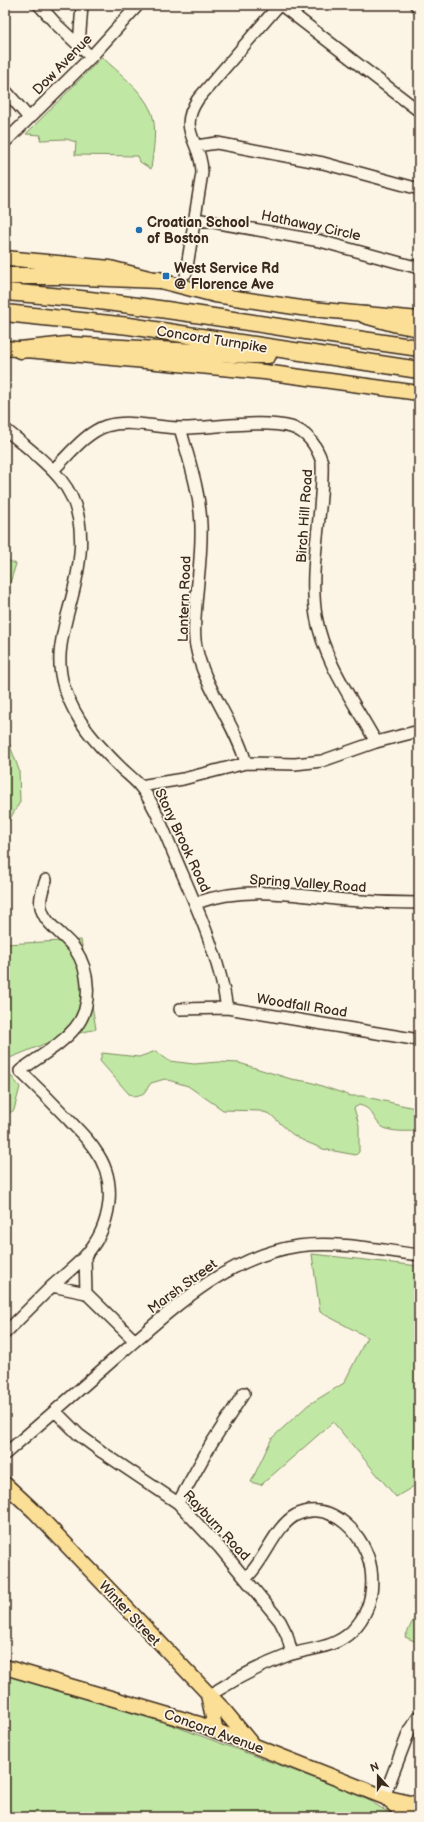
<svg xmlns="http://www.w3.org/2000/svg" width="424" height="1822" font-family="'Balsamiq Sans',sans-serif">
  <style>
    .green { fill: #c0e8a4; stroke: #7e8961 }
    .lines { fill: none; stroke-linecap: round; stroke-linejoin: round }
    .minor-casing { stroke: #3b2a1e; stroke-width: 14 }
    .major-casing { stroke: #3b2a1e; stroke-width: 17 }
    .highway-casing { stroke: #3b2a1e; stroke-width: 19 }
    .minor { stroke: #fcf5e5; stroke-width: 11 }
    .major { stroke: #fbdf96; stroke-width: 14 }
    .highway { stroke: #fbdf96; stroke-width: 16 }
    .poi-dot { fill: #1f6fb2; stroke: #fcf5e5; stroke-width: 1.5 }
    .labels { text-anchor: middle; stroke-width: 3.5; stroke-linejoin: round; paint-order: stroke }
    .street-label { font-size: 14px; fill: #3b2a1e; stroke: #fcf5e5 }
    .poi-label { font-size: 14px; font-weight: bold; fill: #3b2a1e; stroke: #fcf5e5; text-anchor: start }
  </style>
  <rect width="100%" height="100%" fill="#fcf5e5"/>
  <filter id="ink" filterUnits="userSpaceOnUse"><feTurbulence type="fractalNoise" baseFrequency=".025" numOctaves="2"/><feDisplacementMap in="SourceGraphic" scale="8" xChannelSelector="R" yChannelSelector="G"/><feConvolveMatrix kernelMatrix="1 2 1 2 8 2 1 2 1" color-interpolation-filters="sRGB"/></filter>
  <g filter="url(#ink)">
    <path class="green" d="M 102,57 C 119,73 141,89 151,111 C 158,127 153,152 151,169 L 140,162 L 138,156 L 75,155 L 76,142 L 66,139 L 40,140 L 41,135 L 26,134 Z
      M 5,559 L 16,564 L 5,598 Z
      M 5,732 L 19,770 L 20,802 L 5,827 Z
      M 81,940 L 96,1029 L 59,1038 L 5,1060 L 5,944 Z
      M 156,1051 L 169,1061 L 194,1064 L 218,1062 L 239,1063 L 291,1079 L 310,1082 L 351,1096 L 362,1096 L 419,1109 L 419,1131 C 408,1131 390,1133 381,1126 C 372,1118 373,1108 359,1105 L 354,1108 L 359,1125 L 359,1152 L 356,1155 L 323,1149 L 302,1140 L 292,1134 L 270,1114 L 260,1111 L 223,1110 L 188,1086 L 165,1079 L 151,1083 L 143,1094 L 135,1096 L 129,1094 L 100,1061 L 102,1053 L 139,1057 Z
      M 5,1074 L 11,1076 L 20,1087 L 14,1110 L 5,1116 Z
      M 312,1254 L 419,1266 L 419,1483 L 396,1497 L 333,1422 L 261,1485 L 251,1482 L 272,1438 L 308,1405 L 344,1383 L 367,1337 L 320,1312 Z
      M 419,1608 L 419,1643 L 405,1637 Z
      M 5,1674 L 169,1724 L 354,1793 L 372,1802 L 395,1817 L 5,1817 Z"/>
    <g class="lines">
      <g class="minor-casing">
        <path id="minor" d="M 39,5 L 57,25 L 91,57
          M 281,5 L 419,111
          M 416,5 L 419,8
          M 79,45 L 82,5
          M 5,90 L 29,118
          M 5,142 L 91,57 L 138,5
          M 196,146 L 217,143 L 323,163 L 419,189
          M 196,219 L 320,241 L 419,268
          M 186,273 L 202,173 C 202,141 176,132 198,99 L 279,5
          M 180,428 C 189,460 200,492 201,525 C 202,552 198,578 196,604 C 195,618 193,633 196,646 C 203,686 235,723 246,763
          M 5,429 C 24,445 46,461 61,480 C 93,520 79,572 67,616 C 61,640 56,663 64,687 C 76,722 95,742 120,767 C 126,773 134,779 139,785 C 155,803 166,837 176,859 C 197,908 219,955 227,1008
          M 53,470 C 69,455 85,433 106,426 C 131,419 157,428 182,428 C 214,428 261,419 291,427 C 308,432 317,447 322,462 C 324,513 308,565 316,616 C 324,662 354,702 376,742
          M 140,786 L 183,779 L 246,763 L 295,764 L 322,761 L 376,742 L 419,731
          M 46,880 C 43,888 39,898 41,907 C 44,924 65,935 75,949 C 90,971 93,1007 75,1028 C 60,1046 38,1057 20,1071 C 37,1087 53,1103 69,1120 C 78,1130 88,1139 95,1150 C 119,1182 111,1227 85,1256 C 75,1267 63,1276 52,1286
          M 196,903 C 244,885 295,895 345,900 C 370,902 394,903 419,903
          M 180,1009 L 227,1008 L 419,1040
          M 85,1256 L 86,1293
          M 5,1333 L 52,1286 L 86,1293 L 135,1341
          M 55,1411 L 79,1435 L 102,1452 L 178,1503 L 220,1548 L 280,1621 L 287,1635 L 292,1654
          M 5,1454 C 41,1423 77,1392 113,1360 C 168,1313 224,1257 298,1246 C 339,1241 379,1250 419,1255
          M 178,1503 L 211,1444 L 244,1393
          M 218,1690 C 239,1677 262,1665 286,1656 C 309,1648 334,1649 352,1631 C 369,1614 374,1592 371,1569 C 366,1536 332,1498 296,1515 C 274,1527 265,1561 246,1578
          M 384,1797 L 410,1729 L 419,1716"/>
      </g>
      <g class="major-casing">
        <path id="major" d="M 5,258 L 110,268 L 215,295 L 301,308 L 419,319
          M 5,348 L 264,372 L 419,393
          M 5,1484 L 35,1512 L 222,1708 L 250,1742
          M 5,1667 L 199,1724 L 384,1797 L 419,1805
          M 208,1695 L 216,1731
          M 386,1798 L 408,1817"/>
      </g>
      <g class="highway-casing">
        <path id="highway" d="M 5,276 L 59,276 L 159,280
          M 5,292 C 144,302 281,329 419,348
          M 5,313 L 129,326 L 419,370
          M 365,315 L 397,324 L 419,328
          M 20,350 L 67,345 L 251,355 L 268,355"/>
      </g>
      <use href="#minor" class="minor"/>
      <use href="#major" class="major"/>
      <use href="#highway" class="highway"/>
    </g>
  </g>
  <g class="poi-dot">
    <circle cx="139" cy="230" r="4"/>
    <rect x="162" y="272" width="8" height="8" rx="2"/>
  </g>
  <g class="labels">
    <g class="street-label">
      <text transform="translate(62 64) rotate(-46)" y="5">Dow Avenue</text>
      <text transform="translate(311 225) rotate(12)" y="5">Hathaway Circle</text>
      <text transform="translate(212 339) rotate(9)" y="5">Concord Turnpike</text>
      <text transform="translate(304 516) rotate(-86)" y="5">Birch Hill Road</text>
      <text transform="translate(184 599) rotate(-88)" y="5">Lantern Road</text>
      <text transform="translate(183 840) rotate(65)" y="5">Stony Brook Road</text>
      <text transform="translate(308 883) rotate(4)" y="5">Spring Valley Road</text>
      <text transform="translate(302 1005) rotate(9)" y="5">Woodfall Road</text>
      <text transform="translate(182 1286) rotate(-36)" y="5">Marsh Street</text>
      <text transform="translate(217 1525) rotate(47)" y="5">Rayburn Road</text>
      <text transform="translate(130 1613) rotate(47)" y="5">Winter Street</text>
      <text transform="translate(214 1731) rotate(20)" y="5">Concord Avenue</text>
    </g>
    <g class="poi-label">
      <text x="147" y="227">Croatian School<tspan x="147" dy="16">of Boston</tspan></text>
      <text x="174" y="273">West Service Rd<tspan x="174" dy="16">@ Florence Ave</tspan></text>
    </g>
  </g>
  <rect width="424" height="1822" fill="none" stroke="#fcf5e5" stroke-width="20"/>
  <rect x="10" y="10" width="404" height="1802" fill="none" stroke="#3b2a1e" stroke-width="1.5" filter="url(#ink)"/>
  <g transform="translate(378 1776) rotate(339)" stroke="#fcf5e5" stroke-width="3" paint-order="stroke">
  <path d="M0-3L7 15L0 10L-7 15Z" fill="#3b2a1e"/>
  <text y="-6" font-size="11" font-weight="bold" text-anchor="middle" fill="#3b2a1e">N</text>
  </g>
</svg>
